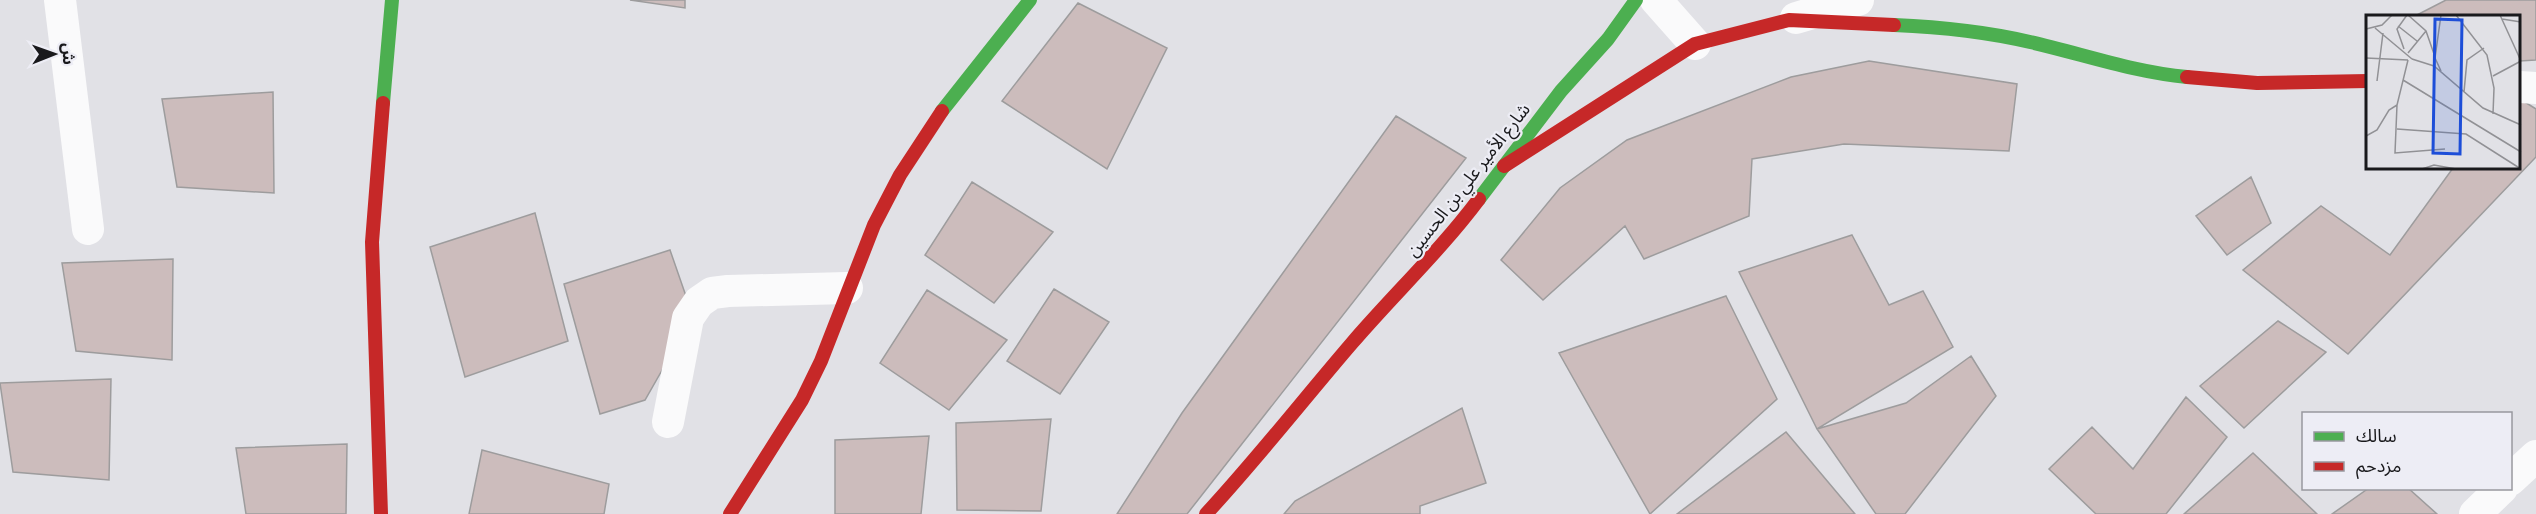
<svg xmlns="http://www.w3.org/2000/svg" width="2536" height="514" font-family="'Source Sans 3','Noto Sans Arabic',sans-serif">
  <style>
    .building { fill: #ccbcbc; stroke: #9d9c9d; stroke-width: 1.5 }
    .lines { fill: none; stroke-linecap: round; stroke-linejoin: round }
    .street { stroke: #fafafb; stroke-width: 32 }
    .fast { stroke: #4caf50; stroke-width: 14 }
    .jam { stroke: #c62828; stroke-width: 14 }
    .labels { text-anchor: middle; stroke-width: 4.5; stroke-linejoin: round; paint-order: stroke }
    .street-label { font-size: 18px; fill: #19191c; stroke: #ededf5 }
    .inset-road { fill: none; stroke: #919195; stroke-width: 1.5 }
    .view { fill: #1d4ed8; fill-opacity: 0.15; stroke: #1d4ed8; stroke-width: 3 }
    .inset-edge { fill: none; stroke: #19191c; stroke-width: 3 }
  </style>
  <rect width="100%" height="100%" fill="#e1e1e6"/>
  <path class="building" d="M 630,0 L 685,0 L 685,8 Z
    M 2446,0 L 2536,0 L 2536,60 L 2520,61 L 2520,16 L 2415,16 Z
    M 1078,3 L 1167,48 L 1107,169 L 1002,101 Z
    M 1869,61 L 2017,84 L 2009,151 L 1844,144 L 1752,159 L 1749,216 L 1644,259 L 1625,226 L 1543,300 L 1501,260 L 1560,188 L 1627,140 L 1791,77 Z
    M 273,92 L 274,193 L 177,187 L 162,99 Z
    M 2520,99 L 2536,109 L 2536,157 L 2348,354 L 2243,270 L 2321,206 L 2390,255 L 2453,168 L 2520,168 Z
    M 1396,116 L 1466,158 L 1187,514 L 1117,514 L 1182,413 Z
    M 2251,177 L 2271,223 L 2227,255 L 2196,216 Z
    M 972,182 L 1053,232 L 994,303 L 925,255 Z
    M 535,213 L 568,341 L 465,377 L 430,247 Z
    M 1852,235 L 1889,305 L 1923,291 L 1953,347 L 1817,429 L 1739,272 Z
    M 670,250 L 687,299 L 665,365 L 645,400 L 600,414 L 564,284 Z
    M 173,259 L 172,360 L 76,351 L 62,263 Z
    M 1054,289 L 1109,322 L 1060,394 L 1007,361 Z
    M 927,290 L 1007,340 L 949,410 L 880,363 Z
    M 1726,296 L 1777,399 L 1650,514 L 1559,353 Z
    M 2278,321 L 2326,352 L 2244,428 L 2200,386 Z
    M 1971,356 L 1996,396 L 1905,514 L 1876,514 L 1817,429 L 1906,403 Z
    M 111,379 L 109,480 L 13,472 L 0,383 Z
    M 2186,397 L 2227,437 L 2166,514 L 2096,514 L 2049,469 L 2092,427 L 2133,469 Z
    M 1462,408 L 1486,483 L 1420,506 L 1420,514 L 1284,514 L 1295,501 Z
    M 1051,419 L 1041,511 L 957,510 L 956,423 Z
    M 1786,432 L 1855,514 L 1677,514 Z
    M 929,436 L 921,514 L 835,514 L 835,440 Z
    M 347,444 L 346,514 L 246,514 L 236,448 Z
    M 482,450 L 609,484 L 604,514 L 469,514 Z
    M 2253,453 L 2317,514 L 2184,514 Z
    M 2369,488 L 2408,488 L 2437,514 L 2332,514 Z"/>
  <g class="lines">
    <path class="street" d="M 60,0 L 88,229
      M 1656,0 L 1695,44
      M 1796,18 L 1858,0
      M 2520,87 L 2536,88
      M 668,422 L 688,318 L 699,302 L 712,293 L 728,291 L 847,288
      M 2510,480 L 2536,456
      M 2475,514 L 2502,488"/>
    <path class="fast" d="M 1894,25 C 1942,27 1983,31 2030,42 C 2083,54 2133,72 2187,77
      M 383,103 L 392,0
      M 942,111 L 1030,0
      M 1479,199 L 1561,91 L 1608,39 L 1636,0"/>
    <path class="jam" d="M 2187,77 L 2257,83 L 2368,81
      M 1504,166 L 1695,44 L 1789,20 L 1894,25
      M 381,514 L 372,242 L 383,103
      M 730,514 L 802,400 L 821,361 L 874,225 L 900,175 L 942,111
      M 1206,514 C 1257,459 1303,400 1352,343 C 1394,294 1440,251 1479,199"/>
  </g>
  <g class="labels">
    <g class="street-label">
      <text transform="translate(1468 180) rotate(-52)" y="6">شارع الأمير علي بن الحسين</text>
    </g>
  </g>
  <g transform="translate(2366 15)">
    <rect width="154" height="154" fill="#e1e1e6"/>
    <path class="inset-road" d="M 42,0 L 60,16 L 68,39M 75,0 L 69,43 L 75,56M 90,0 L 121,40 L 128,73 L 127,99M 134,0 L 155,46M 136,4 L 155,7M 32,11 L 51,26M 9,13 L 46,44M 0,14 L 16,10 L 26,0M 38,34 L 31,14 L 41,0M 42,38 L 60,16M 0,43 L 42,45M 46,44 L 68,51 L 117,93 L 155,110M 42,45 L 31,90 L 29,138 L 79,134M 127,61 L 155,46M 37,65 L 155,137M 11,66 L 17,18M 98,77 L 101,45 L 118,33M 31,114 L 100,119 L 155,154M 0,121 L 11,115 L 23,95 L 31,90M 56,154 L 68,150 L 90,154"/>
    <path class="view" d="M 69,4 L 96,5 L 94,139 L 67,138 Z"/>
    <rect width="154" height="154" class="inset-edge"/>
  </g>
  <rect x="2302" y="412" width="210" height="78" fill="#ededf5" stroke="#98989e" stroke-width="1.5"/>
  <rect x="2314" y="432" width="30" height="9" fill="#4caf50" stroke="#98989e" stroke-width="1.5"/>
  <text x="2356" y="442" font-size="18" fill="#19191c">سالك</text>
  <rect x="2314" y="462" width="30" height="9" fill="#c62828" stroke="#98989e" stroke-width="1.5"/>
  <text x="2356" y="472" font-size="18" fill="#19191c">مزدحم</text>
  <g transform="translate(54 54) rotate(89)" stroke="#ededf5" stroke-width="4.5" paint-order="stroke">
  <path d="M0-4.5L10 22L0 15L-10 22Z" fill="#19191c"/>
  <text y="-9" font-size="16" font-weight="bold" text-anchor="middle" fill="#19191c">ش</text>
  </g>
</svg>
